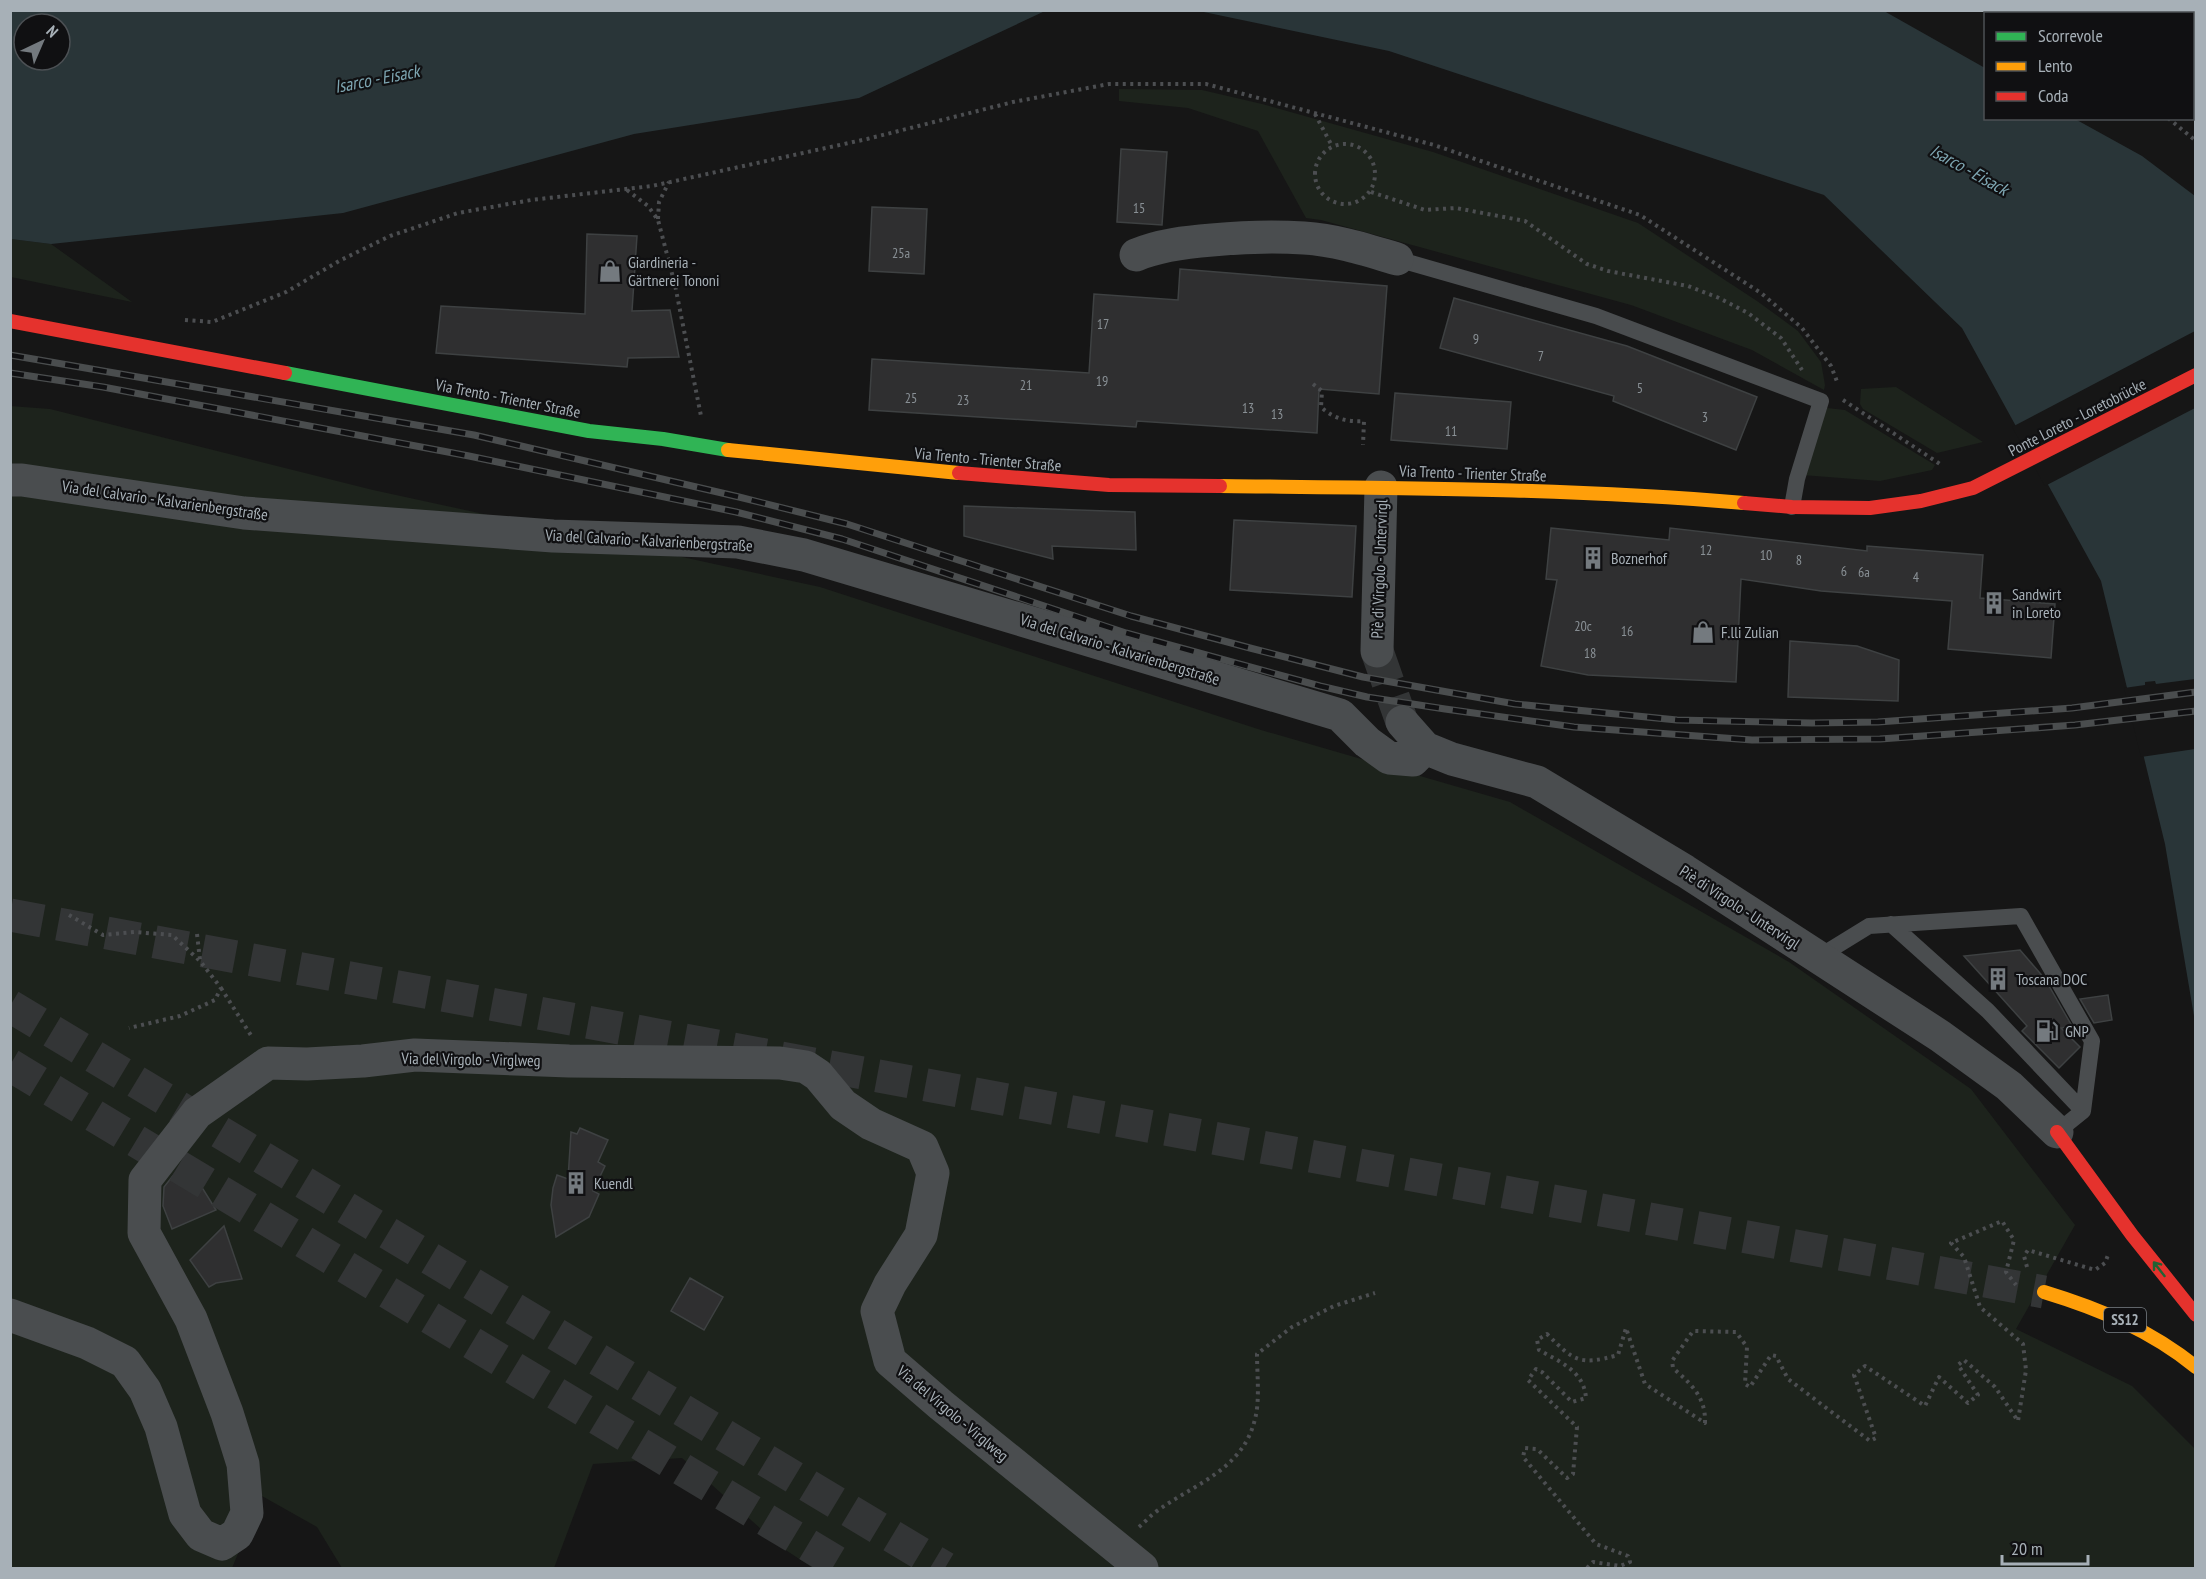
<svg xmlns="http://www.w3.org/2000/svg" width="2206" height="1579" font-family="'PT Sans Narrow',sans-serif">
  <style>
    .green { fill: #1d231c }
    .water { fill: #293538; fill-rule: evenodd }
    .pier { fill: #161616 }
    .building { fill: #2f2f30; stroke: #3e4142; stroke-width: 1.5 }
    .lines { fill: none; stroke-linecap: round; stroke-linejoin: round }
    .street-tunnel { stroke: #333536; stroke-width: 33; stroke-dasharray: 33 16; stroke-linecap: butt }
    .primary-tunnel { stroke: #333536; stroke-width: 33; stroke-dasharray: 33 16; stroke-linecap: butt }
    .highway-tunnel { stroke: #333536; stroke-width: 33; stroke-dasharray: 33 16; stroke-linecap: butt }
    .path { stroke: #4c4e51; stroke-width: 4; stroke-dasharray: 3 4.5; stroke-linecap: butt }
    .lane { stroke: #4a4d4f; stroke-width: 16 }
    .street { stroke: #4a4d4f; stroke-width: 33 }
    .fast { stroke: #30b455; stroke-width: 14 }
    .slow { stroke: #ff9f0a; stroke-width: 14 }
    .jam { stroke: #e5322d; stroke-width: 14 }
    .rail-casing { stroke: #4a4d4e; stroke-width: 7 }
    .rail { stroke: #101012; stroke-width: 4.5; stroke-dasharray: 14; stroke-linecap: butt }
    .oneway { stroke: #206234 }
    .labels { text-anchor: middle; stroke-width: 4.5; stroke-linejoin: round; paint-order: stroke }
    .number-label { font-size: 14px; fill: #899095 }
    .shield { fill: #101012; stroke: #7a8086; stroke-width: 1.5 }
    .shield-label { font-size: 15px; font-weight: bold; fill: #a7b0b7 }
    .poi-label { font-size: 16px; fill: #a7b0b7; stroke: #101012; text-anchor: start }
    .street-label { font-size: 16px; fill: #a7b0b7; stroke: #101012 }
    .water-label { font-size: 18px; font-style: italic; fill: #7ea6b2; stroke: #101012 }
  </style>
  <rect width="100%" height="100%" fill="#161616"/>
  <path class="green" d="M 1119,89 L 1202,90 L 1262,104 L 1433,152 L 1638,223 L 1757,301 L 1798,331 L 1821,362 L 1825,385 L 1824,390 L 1752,350 L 1631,305 L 1321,220 L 1306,218 L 1258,131 L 1188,108 L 1119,101 Z
    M 11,239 L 51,244 L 132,302 L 11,277 Z
    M 1896,387 L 1983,442 L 1937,453 L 1863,409 L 1860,404 L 1861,389 Z
    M 10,406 L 50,409 L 373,490 L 820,587 L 1261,730 L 1510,802 L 1789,962 L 1971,1089 L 2075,1225 L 2016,1329 L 2132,1386 L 2195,1449 L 2195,1568 L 813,1568 L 781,1547 L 682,1458 L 593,1464 L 554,1568 L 342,1568 L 317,1527 L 262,1496 L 232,1568 L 11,1568 Z
    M 1827,408 L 1845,410 L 1935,465 L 1932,470 L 1880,481 L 1802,475 Z"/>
  <path class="water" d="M 11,10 L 1045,10 L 1045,11 L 859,98 L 634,134 L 343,213 L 51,244 L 11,239 ZM 24,24 L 60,24 L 60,60 L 24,60 Z
    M 1199,11 L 1884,11 L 1985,68 L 1986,118 L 2075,119 L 2142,156 L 2195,196 L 2195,1022 L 2165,844 L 2101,581 L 1962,328 L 1824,195 L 1389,51 Z"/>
  <path class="pier" d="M 2195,331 L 2195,408 L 2045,486 L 2012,427 Z
    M 2195,679 L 2195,749 L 2141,757 L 2124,688 L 2145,685 L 2145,682 L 2155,681 L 2156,684 Z"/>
  <path class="building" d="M 1121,149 L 1167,152 L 1162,225 L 1117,222 Z
    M 872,207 L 927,209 L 924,274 L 869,271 Z
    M 587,234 L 637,236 L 632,311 L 670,310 L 679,357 L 628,358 L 627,367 L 436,353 L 441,306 L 585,314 Z
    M 1180,269 L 1387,286 L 1379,394 L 1319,389 L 1317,433 L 1137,421 L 1136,427 L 869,410 L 872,359 L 1089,373 L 1094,294 L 1178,300 Z
    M 1454,298 L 1627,346 L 1757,397 L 1736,450 L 1613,401 L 1614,396 L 1440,348 Z
    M 1395,393 L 1511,402 L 1507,449 L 1391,440 Z
    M 964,506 L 1135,512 L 1136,550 L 1052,546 L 1053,559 L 964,536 Z
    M 1234,520 L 1356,526 L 1352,597 L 1230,590 Z
    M 1551,528 L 1669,540 L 1670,528 L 1867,551 L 1867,546 L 1983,555 L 1980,598 L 2055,604 L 2051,658 L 1948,649 L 1952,601 L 1821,591 L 1741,579 L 1736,682 L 1588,675 L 1541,666 L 1557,580 L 1546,579 Z
    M 1790,641 L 1857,646 L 1899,660 L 1898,701 L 1788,697 Z
    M 2020,950 L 2045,979 L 2072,1026 L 2061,1028 L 2080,1047 L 2059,1068 L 2022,1031 L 2027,1026 L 1964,956 Z
    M 2108,995 L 2112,1020 L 2094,1023 L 2080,999 Z
    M 580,1128 L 608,1140 L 598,1162 L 605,1166 L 593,1191 L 599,1194 L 589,1217 L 556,1237 L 551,1205 L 553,1188 L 557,1175 L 568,1179 L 571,1132 L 577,1134 Z
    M 179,1168 L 203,1189 L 216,1210 L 172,1229 L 163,1206 L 164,1187 Z
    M 224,1226 L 242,1279 L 216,1283 L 209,1287 L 190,1260 Z
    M 690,1278 L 723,1297 L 704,1330 L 671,1311 Z"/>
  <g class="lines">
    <path class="street-tunnel" d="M 1377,651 L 1402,722"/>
    <path class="primary-tunnel" d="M 10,915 L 2044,1292"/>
    <path class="highway-tunnel" d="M 10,1006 L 945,1568
      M 10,1065 L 846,1568"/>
    <path class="path" d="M 1990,10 L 1996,14
      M 2058,10 L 2063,14
      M 2192,91 L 2196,94
      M 1315,114 L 1332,146
      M 2192,114 L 2196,117
      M 2168,118 L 2196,141
      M1315 174a30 30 0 1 1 60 0a30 30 0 1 1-60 0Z
      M 627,190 L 648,206 L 658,220 L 675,285 L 701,416
      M 1371,192 L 1425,210 L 1456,208 L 1525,221 L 1587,264 L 1608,271 L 1688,286 L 1719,298 L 1748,313 L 1781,338 L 1802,370
      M 658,219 L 659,202 L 669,182
      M 185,320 L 212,322 L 286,292 L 339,261 L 390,236 L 458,213 L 531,200 L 652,186 L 867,139 L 1013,102 L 1109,84 L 1206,84 L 1434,145 L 1640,215 L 1761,293 L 1802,328 L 1831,366 L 1838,384
      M 1313,384 L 1322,391 L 1321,407 C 1334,419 1347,422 1364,421 L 1363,445
      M 1843,400 L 1940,464
      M 69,915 L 103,935 L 134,932 L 172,935 L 200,961 L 221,988 L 215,1000 L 180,1016 L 129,1028
      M 197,934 L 200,960
      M 221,988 L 252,1037
      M 2027,1267 L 2024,1256 L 2028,1250 L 2095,1270 L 2105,1263 L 2108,1255
      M 1139,1527 C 1145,1522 1150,1516 1157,1511 C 1194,1484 1243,1470 1255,1419 C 1260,1401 1257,1374 1257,1354 L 1292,1327 L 1334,1306 L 1375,1293
      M 1587,1568 L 1593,1562 L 1620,1566 L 1630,1562 L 1628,1556 L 1596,1544 L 1523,1457 L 1525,1448 L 1537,1449 L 1567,1478 L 1573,1474 L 1577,1427 L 1528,1380 L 1536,1369 L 1542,1372 L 1572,1402 L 1586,1398 C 1584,1371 1560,1362 1539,1350 L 1537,1340 L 1547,1334 C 1574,1361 1579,1366 1618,1355 L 1626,1328 L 1645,1384 L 1705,1423 C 1706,1397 1691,1384 1673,1368 L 1672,1361 L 1693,1331 L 1736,1332 L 1747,1347 L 1745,1384 L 1750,1387 L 1771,1355 L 1776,1356 L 1788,1379 L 1870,1441 L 1876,1438 L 1854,1375 L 1865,1366 L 1925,1406 L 1939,1377 L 1968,1403 L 1978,1395 L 1958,1365 L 1964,1360 L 1995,1387 L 2018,1421 L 2026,1370 L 2023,1344 L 1980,1307 L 1964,1257 L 1951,1243 L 2002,1221 L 2014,1240 L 2006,1272 L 2016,1285"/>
    <path class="lane" d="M 1397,259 L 1596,316 L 1821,401 L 1797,479 L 1792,507
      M 1891,924 L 1988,1011 L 2083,1111
      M 1817,958 L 1869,926 L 2021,916 L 2092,1041 L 2083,1111 L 2057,1132"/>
    <path class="street" d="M 1136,255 C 1159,245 1187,242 1212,240 C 1243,237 1273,236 1304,238 C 1336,240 1367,250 1397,259
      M 10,480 L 22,480 L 244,513 L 553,536 L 738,542 L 804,555 L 1340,715 L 1367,742 L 1389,758 L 1413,760 L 1425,748
      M 1377,651 L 1381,487
      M 1402,722 L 1425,748 L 1452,759 L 1537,782 L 1685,871 L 1940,1036 L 2009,1086 L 2057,1132
      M 10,1315 L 87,1343 L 125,1362 L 145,1390 L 161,1427 L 185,1514 L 201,1535 L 222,1544 L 237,1534 L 247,1513 L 243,1464 L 227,1413 L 191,1319 L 144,1233 L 145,1180 L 197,1113 L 268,1063 L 307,1064 L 363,1061 L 415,1055 L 569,1061 L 780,1063 L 806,1067 L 818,1075 L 843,1105 L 871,1124 L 922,1147 L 933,1173 L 921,1235 L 890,1284 L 877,1311 L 890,1361 L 941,1405 L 1142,1568"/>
    <path class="fast" d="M 285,373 L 589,431 L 663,439 L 728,450"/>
    <path class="slow" d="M 728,450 L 959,473
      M 1220,486 C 1395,488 1570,488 1744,503
      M 2044,1292 C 2100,1309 2150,1330 2196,1367"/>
    <path class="jam" d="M 10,321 L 285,373
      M 959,473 L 1109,485 L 1220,486
      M 1744,503 L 1792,507 L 1870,508 L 1921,501 L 1973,488 L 2196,375
      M 2057,1132 L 2132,1235 L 2196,1315"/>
    <g class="rail-casing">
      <path id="rail" d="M 10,355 L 474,435 L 739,497 L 847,524 L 1131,616 L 1250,648 L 1363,677 L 1515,704 L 1677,720 L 1812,723 L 1878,722 L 2072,708 L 2196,692
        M 10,373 L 103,387 L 469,456 L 736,512 L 842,539 L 1126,633 L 1320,686 L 1367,697 L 1445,709 L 1574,727 L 1752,740 L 1880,739 L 1951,734 L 2075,725 L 2196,711"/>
    </g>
    <use href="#rail" class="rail"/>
  </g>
  <defs><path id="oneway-shaft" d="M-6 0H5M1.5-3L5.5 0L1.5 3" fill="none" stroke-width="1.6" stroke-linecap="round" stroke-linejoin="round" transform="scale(1.5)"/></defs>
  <use class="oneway" href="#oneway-shaft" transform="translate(2159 1269) rotate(-128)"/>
  <defs>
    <g id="shop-bare" transform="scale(1.8)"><path d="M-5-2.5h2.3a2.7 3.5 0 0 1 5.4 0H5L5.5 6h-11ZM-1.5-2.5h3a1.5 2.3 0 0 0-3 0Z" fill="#747a7f" stroke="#101012" stroke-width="2.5" paint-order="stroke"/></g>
    <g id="building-bare" transform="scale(1.8)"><path d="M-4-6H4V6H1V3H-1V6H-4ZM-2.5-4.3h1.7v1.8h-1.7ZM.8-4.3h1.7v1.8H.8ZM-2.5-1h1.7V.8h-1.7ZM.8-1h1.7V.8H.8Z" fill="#747a7f" stroke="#101012" stroke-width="2.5" paint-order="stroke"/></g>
    <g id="fuel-bare" transform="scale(1.8)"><path d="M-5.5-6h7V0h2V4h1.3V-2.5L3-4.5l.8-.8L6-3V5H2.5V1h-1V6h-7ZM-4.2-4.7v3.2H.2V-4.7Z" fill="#747a7f" stroke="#101012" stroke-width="2.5" paint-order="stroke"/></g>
  </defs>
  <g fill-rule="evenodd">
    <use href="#shop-bare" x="610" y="271"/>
    <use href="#building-bare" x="1593" y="558"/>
    <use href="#building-bare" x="1994" y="603"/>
    <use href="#shop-bare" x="1703" y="632"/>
    <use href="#building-bare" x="1998" y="979"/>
    <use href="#fuel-bare" x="2047" y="1031"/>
    <use href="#building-bare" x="576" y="1183"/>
  </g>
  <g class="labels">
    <g class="number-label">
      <text x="1139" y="213">15</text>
      <text x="901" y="258">25a</text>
      <text x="1103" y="329">17</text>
      <text x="1476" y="344">9</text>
      <text x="1541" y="361">7</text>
      <text x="1102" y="386">19</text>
      <text x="1026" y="390">21</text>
      <text x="1640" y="393">5</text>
      <text x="911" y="403">25</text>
      <text x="963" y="405">23</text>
      <text x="1248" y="413">13</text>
      <text x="1277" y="419">13</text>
      <text x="1705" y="422">3</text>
      <text x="1451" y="436">11</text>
      <text x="1706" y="555">12</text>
      <text x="1766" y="560">10</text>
      <text x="1799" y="565">8</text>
      <text x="1844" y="576">6</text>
      <text x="1864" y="577">6a</text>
      <text x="1916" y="582">4</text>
      <text x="1583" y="631">20c</text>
      <text x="1627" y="636">16</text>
      <text x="1590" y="658">18</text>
    </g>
    <rect class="shield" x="2104" y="1308" width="42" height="24" rx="4.5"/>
    <g class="shield-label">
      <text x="2125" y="1325">SS12</text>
    </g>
    <g class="poi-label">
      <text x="628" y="268">Giardineria -<tspan x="628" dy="18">Gärtnerei Tononi</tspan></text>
      <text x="1611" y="564">Boznerhof</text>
      <text x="2012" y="600">Sandwirt<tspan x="2012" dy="18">in Loreto</tspan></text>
      <text x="1721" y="638">F.lli Zulian</text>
      <text x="2016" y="985">Toscana DOC</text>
      <text x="2065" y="1037">GNP</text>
      <text x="594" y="1189">Kuendl</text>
    </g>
    <g class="street-label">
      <text transform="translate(508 398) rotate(11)" y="6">Via Trento - Trienter Straße</text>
      <text transform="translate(2077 417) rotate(-27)" y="6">Ponte Loreto - Loretobrücke</text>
      <text transform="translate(988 459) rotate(5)" y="6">Via Trento - Trienter Straße</text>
      <text transform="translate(1473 473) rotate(2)" y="6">Via Trento - Trienter Straße</text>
      <text transform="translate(165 500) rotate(8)" y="6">Via del Calvario - Kalvarienbergstraße</text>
      <text transform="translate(649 540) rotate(3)" y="6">Via del Calvario - Kalvarienbergstraße</text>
      <text transform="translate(1379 569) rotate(-88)" y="6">Piè di Virgolo - Untervirgl</text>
      <text transform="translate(1120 649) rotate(17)" y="6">Via del Calvario - Kalvarienbergstraße</text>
      <text transform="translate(1740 907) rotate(33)" y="6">Piè di Virgolo - Untervirgl</text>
      <text transform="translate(471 1059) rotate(1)" y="6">Via del Virgolo - Virglweg</text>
      <text transform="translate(953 1413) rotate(40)" y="6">Via del Virgolo - Virglweg</text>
    </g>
    <g class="water-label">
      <text transform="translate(377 79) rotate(-11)" y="6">Isarco - Eisack</text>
      <text transform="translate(1969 170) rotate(29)" y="6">Isarco - Eisack</text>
    </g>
  </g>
  <rect width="2206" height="1579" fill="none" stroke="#a7b0b7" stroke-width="24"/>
  <rect x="1984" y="12" width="210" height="108" fill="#101012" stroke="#4c5054" stroke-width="1.5"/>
  <rect x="1996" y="32" width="30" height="9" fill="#30b455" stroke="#4c5054" stroke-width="1.5"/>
  <text x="2038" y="42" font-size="18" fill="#a7b0b7">Scorrevole</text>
  <rect x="1996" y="62" width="30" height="9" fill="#ff9f0a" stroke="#4c5054" stroke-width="1.5"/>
  <text x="2038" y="72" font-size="18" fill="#a7b0b7">Lento</text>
  <rect x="1996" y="92" width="30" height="9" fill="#e5322d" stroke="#4c5054" stroke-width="1.5"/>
  <text x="2038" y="102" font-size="18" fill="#a7b0b7">Coda</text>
  <g transform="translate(42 42) rotate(44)"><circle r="28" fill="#101012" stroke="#4c5054" stroke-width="1.5"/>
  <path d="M0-4.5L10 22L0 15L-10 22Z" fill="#747a7f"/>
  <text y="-9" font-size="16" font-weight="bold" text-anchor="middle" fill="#a7b0b7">N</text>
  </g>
  <path d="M2002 1555v9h86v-9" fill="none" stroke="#a7b0b7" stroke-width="3"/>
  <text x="2011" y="1555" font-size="18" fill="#a7b0b7" stroke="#101012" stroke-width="4.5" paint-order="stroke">20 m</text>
</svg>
